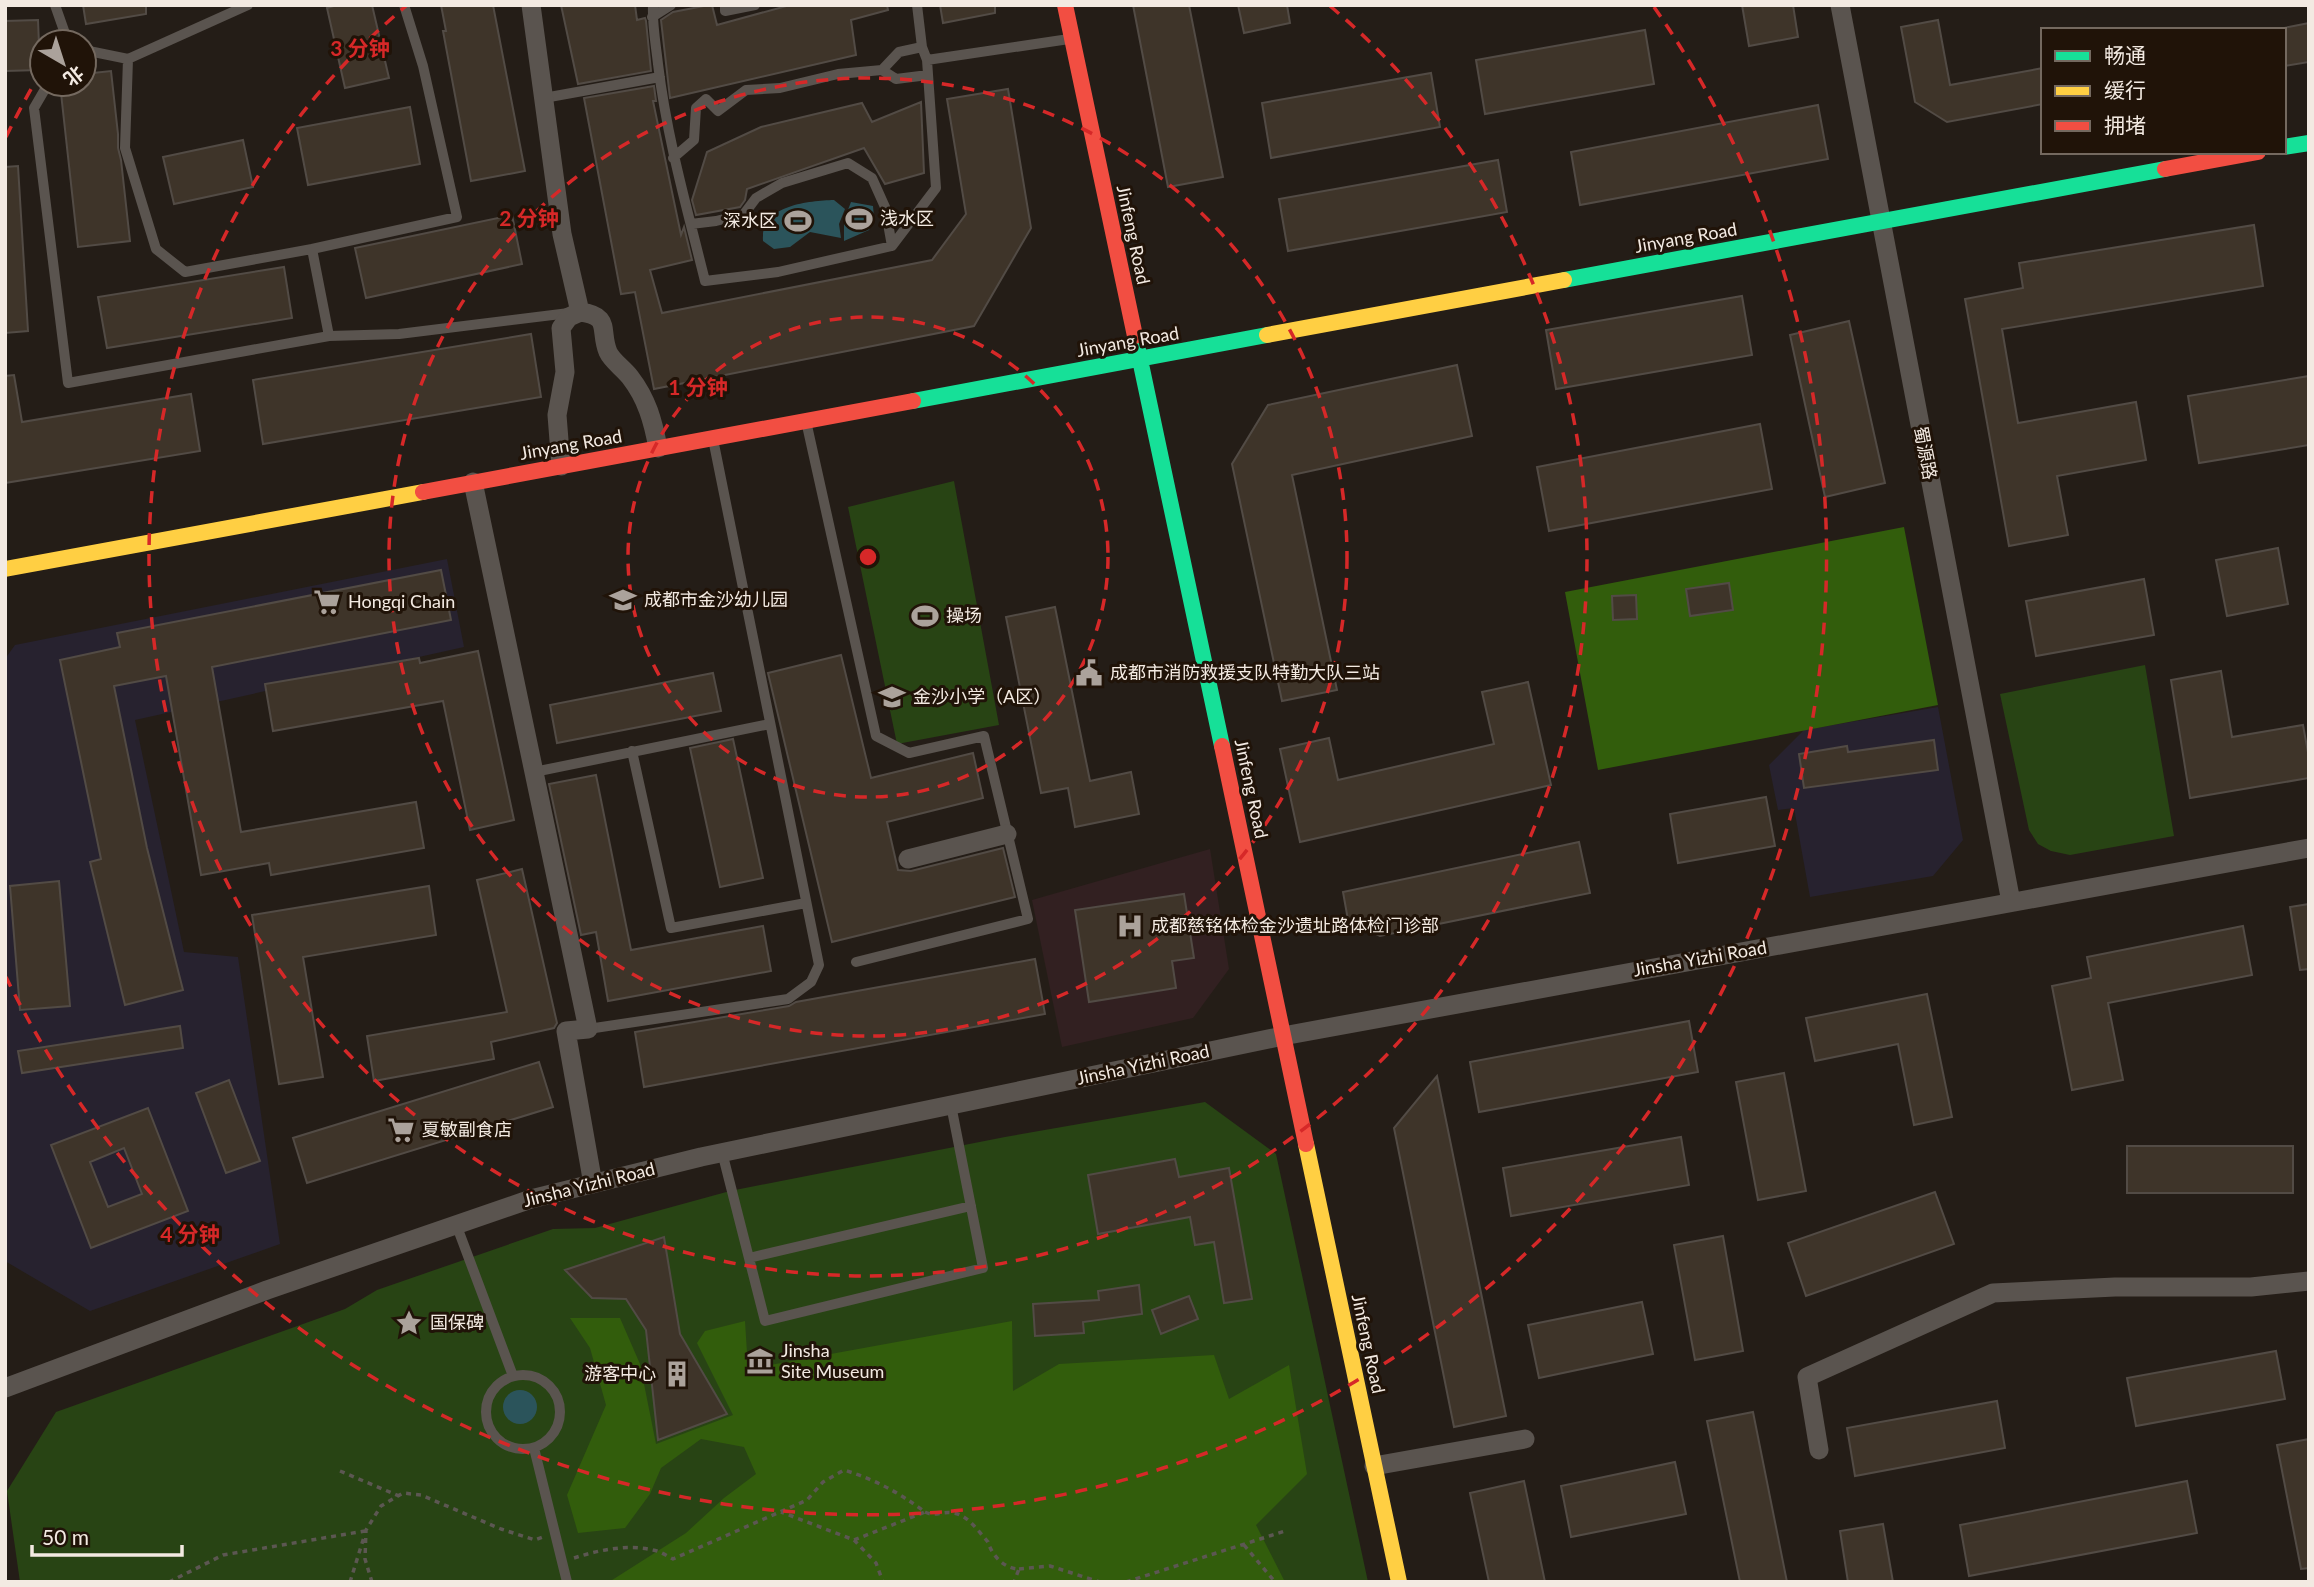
<svg xmlns="http://www.w3.org/2000/svg" width="2314" height="1587" font-family="Lato,'Noto Sans SC',sans-serif">
  <style>
    .commercial { fill: #27222f }
    .medical { fill: #322021 }
    .green { fill: #284414 }
    .forest { fill: #325d0c }
    .water { fill: #2b545b }
    .building { fill: #3e3429; stroke: #524b45; stroke-width: 2; fill-rule: evenodd }
    .lines { fill: none; stroke-linecap: round; stroke-linejoin: round }
    .path { stroke: #5c5752; stroke-width: 3.5; stroke-dasharray: 5 5; stroke-linecap: butt }
    .lane { stroke: #5a544f; stroke-width: 10 }
    .street { stroke: #5a544f; stroke-width: 19 }
    .fast { stroke: #16e098; stroke-width: 16 }
    .slow { stroke: #ffcf43; stroke-width: 16 }
    .jam { stroke: #f24e42; stroke-width: 16 }
    .ring { fill: none; stroke: #d62828; stroke-width: 3.5; stroke-dasharray: 12 9 }
    .labels { text-anchor: middle; stroke-width: 6; stroke-linejoin: round; paint-order: stroke }
    .poi-label { font-size: 18px; fill: #f3eae2; stroke: #201308; text-anchor: start }
    .street-label { font-size: 18px; fill: #f3eae2; stroke: #201308 }
    .centre { fill: #d62828; stroke: #201308; stroke-width: 3.5 }
    .ring-label { font-size: 21px; text-anchor: middle; font-weight: bold; fill: #d62828; stroke: #201308; stroke-width: 6; stroke-linejoin: round; paint-order: stroke }
  </style>
  <rect width="100%" height="100%" fill="#241d17"/>
  <path class="commercial" d="M 447,559 L 464,647 L 135,720 L 184,952 L 238,957 L 280,1244 L 90,1311 L 5,1261 L 5,659 L 15,645 Z
    M 1938,707 L 1963,840 L 1933,876 L 1810,897 L 1794,808 L 1778,810 L 1769,765 L 1804,730 Z"/>
  <path class="medical" d="M 1210,849 L 1229,969 L 1193,1018 L 1062,1047 L 1032,900 Z"/>
  <path class="green" d="M 954,481 L 999,725 L 897,744 L 848,507 Z
    M 2145,665 L 2174,836 L 2070,855 L 2051,851 L 2038,844 L 2029,830 L 2000,694 Z
    M 1205,1102 L 1276,1154 L 1368,1582 L 20,1582 L 7,1491 L 56,1412 L 345,1309 L 377,1290 L 553,1229 L 595,1228 L 730,1191 L 1005,1137 Z"/>
  <path class="forest" d="M 1904,527 L 1938,705 L 1598,770 L 1565,592 Z
    M 570,1318 L 620,1318 L 640,1364 L 656,1444 L 733,1415 L 697,1343 L 705,1331 L 745,1321 L 748,1369 L 1012,1321 L 1013,1391 L 1059,1364 L 1214,1355 L 1229,1399 L 1289,1365 L 1307,1474 L 1256,1525 L 1285,1582 L 609,1582 L 686,1533 L 724,1498 L 756,1474 L 744,1447 L 701,1439 L 661,1468 L 650,1494 L 625,1528 L 578,1533 L 567,1495 L 606,1405 L 590,1348 Z"/>
  <path class="water" d="M 834,200 L 845,209 L 839,224 L 841,238 L 810,232 L 790,247 L 774,249 L 763,241 C 760,205 808,201 834,200 Z
    M 851,202 L 873,206 L 874,218 L 869,230 L 844,241 L 844,220 Z
    M503 1407a17 17 0 1 1 34 0a17 17 0 1 1-34 0Z"/>
  <path class="building" d="M 83,5 L 146,5 L 146,14 L 86,24 Z
    M 337,5 L 372,5 L 389,78 L 345,88 L 327,8 Z
    M 441,5 L 493,5 L 525,171 L 471,181 L 443,31 L 446,31 Z
    M 561,5 L 635,5 L 637,20 L 645,18 L 646,21 L 651,71 L 578,84 Z
    M 709,5 L 712,5 L 717,25 L 790,5 L 887,5 L 888,10 L 851,20 L 856,55 L 670,98 L 661,20 L 673,12 Z
    M 940,5 L 995,5 L 995,13 L 943,23 Z
    M 1133,5 L 1189,5 L 1223,177 L 1168,187 Z
    M 1238,5 L 1287,5 L 1290,23 L 1244,33 Z
    M 1742,5 L 1793,5 L 1798,37 L 1749,46 Z
    M 38,20 L 40,70 L 5,71 L 5,21 Z
    M 1938,20 L 1950,85 L 2043,68 L 2043,104 L 1947,122 L 1915,102 L 1901,27 Z
    M 2309,23 L 2309,62 L 2284,66 L 2284,28 Z
    M 1645,30 L 1654,84 L 1485,114 L 1476,60 Z
    M 111,71 L 118,134 L 118,148 L 121,160 L 130,241 L 78,247 L 60,84 L 84,84 L 84,74 Z
    M 1431,73 L 1440,127 L 1271,158 L 1262,103 Z
    M 654,86 L 656,101 L 653,101 L 681,235 L 684,227 L 692,260 L 650,270 L 662,313 L 932,260 L 966,214 L 947,99 L 1008,89 L 1031,228 L 974,326 L 654,389 L 635,292 L 621,294 L 584,98 Z
    M 921,102 L 924,173 L 885,184 L 864,148 L 747,189 L 745,200 L 740,207 L 696,215 L 692,200 L 707,152 L 761,127 L 862,103 L 872,122 Z
    M 1818,105 L 1828,159 L 1580,205 L 1571,152 Z
    M 410,107 L 420,164 L 308,185 L 297,128 Z
    M 243,140 L 253,187 L 174,204 L 163,157 Z
    M 1498,160 L 1507,212 L 1288,251 L 1279,199 Z
    M 18,166 L 28,331 L 5,333 L 5,167 Z
    M 512,215 L 522,264 L 366,298 L 355,248 Z
    M 2254,225 L 2263,286 L 2002,329 L 2018,423 L 2136,402 L 2146,460 L 2057,476 L 2068,535 L 2009,546 L 1965,299 L 2023,288 L 2019,263 Z
    M 284,267 L 292,318 L 107,348 L 98,297 Z
    M 1742,296 L 1752,355 L 1556,389 L 1546,330 Z
    M 1849,321 L 1885,483 L 1825,497 L 1790,335 Z
    M 531,334 L 541,397 L 263,444 L 253,380 Z
    M 1457,365 L 1472,436 L 1292,475 L 1337,690 L 1282,701 L 1232,464 L 1268,405 Z
    M 14,375 L 22,422 L 191,394 L 200,451 L 5,483 L 5,376 Z
    M 2309,376 L 2309,445 L 2199,463 L 2188,396 Z
    M 1760,424 L 1772,489 L 1549,531 L 1537,467 Z
    M 2278,548 L 2288,604 L 2227,616 L 2216,560 Z
    M 441,570 L 451,620 L 212,667 L 241,832 L 416,802 L 424,848 L 271,875 L 269,863 L 201,875 L 166,676 L 114,686 L 147,848 L 183,990 L 125,1005 L 90,862 L 101,859 L 60,660 L 120,647 L 117,633 Z
    M 2144,579 L 2154,635 L 2036,656 L 2026,601 Z
    M 1729,583 L 1733,610 L 1690,616 L 1686,589 Z
    M 1636,595 L 1637,619 L 1613,620 L 1612,596 Z
    M 1055,607 L 1090,781 L 1131,772 L 1139,814 L 1075,827 L 1068,788 L 1041,793 L 1006,617 Z
    M 478,651 L 514,820 L 470,830 L 443,701 L 273,731 L 265,684 L 419,658 L 420,663 Z
    M 841,655 L 871,778 L 973,753 L 983,798 L 887,822 L 898,870 L 911,871 L 1003,848 L 1015,897 L 832,942 L 768,673 Z
    M 2221,671 L 2232,737 L 2303,725 L 2309,758 L 2309,778 L 2190,798 L 2171,680 Z
    M 713,673 L 721,711 L 557,743 L 550,705 Z
    M 1528,682 L 1551,785 L 1300,842 L 1280,749 L 1329,738 L 1338,780 L 1494,744 L 1482,692 Z
    M 733,739 L 763,878 L 720,887 L 690,748 Z
    M 1934,740 L 1938,770 L 1804,788 L 1799,754 L 1847,746 L 1848,752 Z
    M 596,775 L 631,950 L 763,926 L 771,971 L 608,1001 L 596,932 L 581,935 L 549,784 Z
    M 1766,797 L 1775,846 L 1678,863 L 1670,814 Z
    M 1579,842 L 1590,893 L 1380,936 L 1348,920 L 1343,892 Z
    M 522,869 L 557,1023 L 554,1028 L 491,1042 L 494,1059 L 374,1081 L 367,1036 L 507,1012 L 477,880 Z
    M 59,881 L 70,1006 L 20,1010 L 10,886 Z
    M 429,886 L 436,935 L 303,957 L 323,1077 L 279,1084 L 252,915 Z
    M 1184,894 L 1194,958 L 1172,961 L 1176,988 L 1089,1002 L 1075,910 Z
    M 2309,904 L 2309,969 L 2300,970 L 2290,907 Z
    M 2243,926 L 2252,975 L 2108,1003 L 2123,1080 L 2072,1090 L 2052,986 L 2091,978 L 2087,957 Z
    M 1035,959 L 1045,1014 L 644,1087 L 635,1032 L 789,1006 L 796,1002 Z
    M 1927,994 L 1952,1117 L 1914,1125 L 1898,1044 L 1815,1061 L 1806,1018 Z
    M 1689,1021 L 1698,1072 L 1479,1112 L 1470,1062 Z
    M 180,1026 L 183,1048 L 22,1073 L 18,1051 Z
    M 539,1062 L 553,1107 L 307,1183 L 293,1138 Z
    M 1784,1073 L 1806,1191 L 1758,1200 L 1736,1082 Z
    M 1437,1076 L 1506,1416 L 1454,1427 L 1394,1128 Z
    M 229,1080 L 260,1161 L 226,1173 L 196,1093 Z
    M 148,1108 L 188,1211 L 91,1248 L 51,1145 ZM 124,1148 L 142,1194 L 108,1207 L 90,1162 Z
    M 1681,1137 L 1689,1185 L 1511,1216 L 1503,1168 Z
    M 2127,1146 L 2293,1146 L 2293,1193 L 2127,1193 Z
    M 1175,1159 L 1179,1177 L 1229,1168 L 1252,1299 L 1224,1303 L 1214,1242 L 1195,1245 L 1190,1217 L 1098,1234 L 1088,1175 Z
    M 1935,1192 L 1954,1244 L 1806,1296 L 1788,1243 Z
    M 1723,1236 L 1743,1351 L 1695,1360 L 1674,1245 Z
    M 664,1237 L 680,1334 L 727,1414 L 658,1440 L 646,1330 L 626,1299 L 592,1298 L 565,1270 Z
    M 1139,1285 L 1142,1314 L 1083,1322 L 1084,1333 L 1035,1336 L 1033,1304 L 1099,1300 L 1098,1291 Z
    M 1189,1296 L 1198,1319 L 1161,1334 L 1152,1310 Z
    M 1642,1302 L 1653,1354 L 1539,1378 L 1528,1325 Z
    M 2276,1351 L 2285,1399 L 2136,1426 L 2127,1378 Z
    M 1997,1401 L 2005,1448 L 1855,1476 L 1847,1428 Z
    M 1753,1412 L 1787,1582 L 1740,1582 L 1707,1421 Z
    M 2309,1439 L 2309,1568 L 2301,1569 L 2277,1445 Z
    M 1675,1462 L 1686,1514 L 1571,1537 L 1561,1486 Z
    M 1524,1481 L 1545,1582 L 1489,1582 L 1470,1493 Z
    M 2187,1481 L 2197,1533 L 1969,1576 L 1960,1525 Z
    M 1883,1524 L 1893,1582 L 1848,1582 L 1840,1531 Z"/>
  <g class="lines">
    <path class="path" d="M 340,1471 L 399,1496
      M 925,1512 C 935,1517 942,1511 953,1513 C 967,1514 979,1532 988,1542 C 992,1556 1005,1569 1019,1569 L 1014,1582
      M 854,1540 L 876,1563 L 883,1582
      M 1244,1545 L 1275,1582
      M 574,1558 C 599,1550 627,1544 653,1550 C 660,1551 667,1556 673,1559 L 807,1500 L 823,1482 L 844,1470 C 876,1480 898,1492 925,1512 L 854,1540 L 781,1512
      M 1019,1569 L 1050,1566 L 1100,1582
      M 169,1582 L 223,1555 L 365,1531
      M 350,1582 L 364,1537
      M 372,1582 L 365,1559 L 366,1530 L 381,1506 L 403,1493 L 421,1495 L 501,1529 L 535,1540 L 543,1537
      M 1126,1582 L 1285,1531"/>
    <path class="lane" d="M 55,5 L 68,42
      M 653,5 C 652,25 656,45 658,64 C 667,139 687,208 705,281 L 778,272 L 892,246 L 936,188 L 927,60 L 922,47 L 917,5
      M 725,5 L 725,11 L 755,5
      M 652,17 L 671,5
      M 84,50 L 128,59 L 125,148 L 156,249 L 185,272 L 312,249 L 329,336 L 399,334 L 569,313
      M 128,59 L 248,5
      M 927,60 L 1069,39
      M 882,70 L 899,52 L 922,47
      M 48,84 L 34,108 L 68,383 L 329,336
      M 544,98 L 660,77
      M 673,158 L 694,140 L 696,108 L 706,99 L 718,111 L 746,90 L 780,88 L 838,74 L 882,70 L 896,79 L 928,75
      M 691,224 L 716,221 L 744,214 L 756,198 L 782,183 L 848,163 L 872,178 L 885,207 L 892,246
      M 312,249 L 457,217 L 423,66 L 404,5
      M 806,421 L 876,736 L 909,753 L 984,736 L 1028,919 L 856,962
      M 632,751 L 671,928 L 806,903
      M 534,772 L 770,724
      M 588,1029 L 788,999 L 811,982 L 819,965 L 713,439
      M 722,1152 L 765,1321 L 983,1268 L 951,1105
      M 456,1224 L 513,1376
      M 749,1258 L 971,1206
      M486 1412a37 37 0 1 1 74 0a37 37 0 1 1-74 0Z
      M 534,1448 L 567,1582"/>
    <path class="street" d="M 531,5 L 562,234 L 580,312 C 612,316 599,330 608,352 C 612,361 623,368 630,377 C 647,399 653,421 658,448
      M 1840,5 L 2011,902
      M 561,466 L 557,415 L 565,372 L 561,328 L 569,317 L 580,312
      M 473,482 L 588,1029 L 566,1031 L 593,1184
      M 908,859 L 1007,834
      M 5,1388 L 267,1290 L 531,1199 L 701,1157 L 1283,1036 L 2309,848
      M 1819,1450 L 1807,1377 L 1993,1293 L 2115,1287 L 2251,1287 L 2309,1281
      M 1374,1466 L 1525,1439"/>
    <path class="fast" d="M 2284,147 L 2309,143
      M 1564,280 L 2165,169
      M 1135,336 L 1222,746
      M 913,401 L 1267,335"/>
    <path class="slow" d="M 1267,335 L 1564,280
      M 5,569 L 423,492
      M 1306,1144 L 1399,1582"/>
    <path class="jam" d="M 1065,5 L 1135,336
      M 2165,169 L 2258,152
      M 423,492 L 913,401
      M 1222,746 L 1306,1144"/>
  </g>
  <g class="ring">
    <circle cx="868" cy="557" r="240"/>
    <circle cx="868" cy="557" r="479"/>
    <path d="M1330 6A719 719 0 1 1 406 6"/>
    <path d="M6 137A959 959 0 0 1 42 70M1654 7A959 959 0 1 1 6 977"/>
  </g>
  <defs>
    <g id="stadium-bare" transform="scale(2.1)"><path d="M0-5a6.5 5 0 1 0 0 10a6.5 5 0 1 0 0-10ZM-3.5-1.8h7v3.6h-7Z" fill="#aba29b" stroke="#201308" stroke-width="2.5" paint-order="stroke"/></g>
    <g id="school-bare" transform="scale(2.1)"><path d="M0-5L7-2L0 1L-7-2ZM-4 1L0 2.5L4 1V4Q0 6-4 4Z" fill="#aba29b" stroke="#201308" stroke-width="2.5" paint-order="stroke"/></g>
    <g id="supermarket-bare" transform="scale(2.1)"><path d="M-6-5.5h2.5l.6 2H6L4.5 2H-2.5L-4.4-4H-6ZM-1.5 3.2a1.3 1.3 0 1 0 .1 0ZM3 3.2a1.3 1.3 0 1 0 .1 0Z" fill="#aba29b" stroke="#201308" stroke-width="2.5" paint-order="stroke"/></g>
    <g id="civic-bare" transform="scale(2.1)"><path d="M-.6-6.5H3V-4.5H.6V-3L4-1V1h2V6H-6V1h2V-1L-.6-3ZM-1.2 2.5V6h2.4V2.5Z" fill="#aba29b" stroke="#201308" stroke-width="2.5" paint-order="stroke"/></g>
    <g id="hospital-bare" transform="scale(2.1)"><path d="M-5-5h3v3.5h4V-5h3V5h-3V1.5h-4V5h-3Z" fill="#aba29b" stroke="#201308" stroke-width="2.5" paint-order="stroke"/></g>
    <g id="sight-bare" transform="scale(2.1)"><path d="M0-6L1.8-2.2L6-1.7L2.9 1.2L3.7 5.4L0 3.3L-3.7 5.4L-2.9 1.2L-6-1.7L-1.8-2.2Z" fill="#aba29b" stroke="#201308" stroke-width="2.5" paint-order="stroke"/></g>
    <g id="museum-bare" transform="scale(2.1)"><path d="M0-6L6-3V-2H-6V-3ZM-5-1h2V3h-2ZM-1-1h2V3h-2ZM3-1h2V3H3ZM-6 4H6V6H-6Z" fill="#aba29b" stroke="#201308" stroke-width="2.5" paint-order="stroke"/></g>
    <g id="building-bare" transform="scale(2.1)"><path d="M-4-6H4V6H1V3H-1V6H-4ZM-2.5-4.3h1.7v1.8h-1.7ZM.8-4.3h1.7v1.8H.8ZM-2.5-1h1.7V.8h-1.7ZM.8-1h1.7V.8H.8Z" fill="#aba29b" stroke="#201308" stroke-width="2.5" paint-order="stroke"/></g>
  </defs>
  <g fill-rule="evenodd">
    <use href="#stadium-bare" x="859" y="219"/>
    <use href="#stadium-bare" x="798" y="221"/>
    <use href="#school-bare" x="623" y="600"/>
    <use href="#supermarket-bare" x="327" y="602"/>
    <use href="#stadium-bare" x="925" y="616"/>
    <use href="#civic-bare" x="1089" y="673"/>
    <use href="#school-bare" x="892" y="697"/>
    <use href="#hospital-bare" x="1130" y="926"/>
    <use href="#supermarket-bare" x="401" y="1130"/>
    <use href="#sight-bare" x="409" y="1323"/>
    <use href="#museum-bare" x="760" y="1361"/>
    <use href="#building-bare" x="677" y="1374"/>
  </g>
  <g class="labels">
    <g class="poi-label">
      <text x="880" y="225">浅水区</text>
      <text x="777" y="227" text-anchor="end">深水区</text>
      <text x="644" y="606">成都市金沙幼儿园</text>
      <text x="348" y="608">Hongqi Chain</text>
      <text x="946" y="622">操场</text>
      <text x="1110" y="679">成都市消防救援支队特勤大队三站</text>
      <text x="913" y="703">金沙小学（A区）</text>
      <text x="1151" y="932">成都慈铭体检金沙遗址路体检门诊部</text>
      <text x="422" y="1136">夏敏副食店</text>
      <text x="430" y="1329">国保碑</text>
      <text x="781" y="1357">Jinsha<tspan x="781" dy="21">Site Museum</tspan></text>
      <text x="656" y="1380" text-anchor="end">游客中心</text>
    </g>
    <g class="street-label">
      <text transform="translate(1133 235) rotate(78)" y="6">Jinfeng Road</text>
      <text transform="translate(1686 238) rotate(-10)" y="6">Jinyang Road</text>
      <text transform="translate(1128 342) rotate(-10)" y="6">Jinyang Road</text>
      <text transform="translate(571 445) rotate(-10)" y="6">Jinyang Road</text>
      <text transform="translate(1925 453) rotate(79)" y="6">蜀源路</text>
      <text transform="translate(1251 789) rotate(78)" y="6">Jinfeng Road</text>
      <text transform="translate(1700 959) rotate(-10)" y="6">Jinsha Yizhi Road</text>
      <text transform="translate(1143 1065) rotate(-12)" y="6">Jinsha Yizhi Road</text>
      <text transform="translate(589 1185) rotate(-14)" y="6">Jinsha Yizhi Road</text>
      <text transform="translate(1368 1344) rotate(78)" y="6">Jinfeng Road</text>
    </g>
  </g>
  <circle cx="868" cy="557" r="10" class="centre"/>
  <g class="ring-label">
    <text x="360" y="56">3 分钟</text>
    <text x="529" y="226">2 分钟</text>
    <text x="698" y="395">1 分钟</text>
    <text x="190" y="1242">4 分钟</text>
  </g>
  <rect width="2314" height="1587" fill="none" stroke="#f3eae2" stroke-width="14"/>
  <rect x="2041" y="28" width="245" height="126" fill="#201308" stroke="#74695f" stroke-width="2"/>
  <rect x="2055" y="51" width="35" height="10" fill="#16e098" stroke="#74695f" stroke-width="2"/>
  <text x="2104" y="63" font-size="21" fill="#f3eae2">畅通</text>
  <rect x="2055" y="86" width="35" height="10" fill="#ffcf43" stroke="#74695f" stroke-width="2"/>
  <text x="2104" y="98" font-size="21" fill="#f3eae2">缓行</text>
  <rect x="2055" y="121" width="35" height="10" fill="#f24e42" stroke="#74695f" stroke-width="2"/>
  <text x="2104" y="133" font-size="21" fill="#f3eae2">拥堵</text>
  <g transform="translate(63 63) rotate(141)"><circle r="33" fill="#201308" stroke="#74695f" stroke-width="2"/>
  <path d="M0-5L12 26L0 18L-12 26Z" fill="#aba29b"/>
  <text y="-10" font-size="19" font-weight="bold" text-anchor="middle" fill="#f3eae2">北</text>
  </g>
  <path d="M32 1545v10h150v-10" fill="none" stroke="#f3eae2" stroke-width="3.5"/>
  <text x="42" y="1545" font-size="21" fill="#f3eae2" stroke="#201308" stroke-width="5" paint-order="stroke">50 m</text>
</svg>
